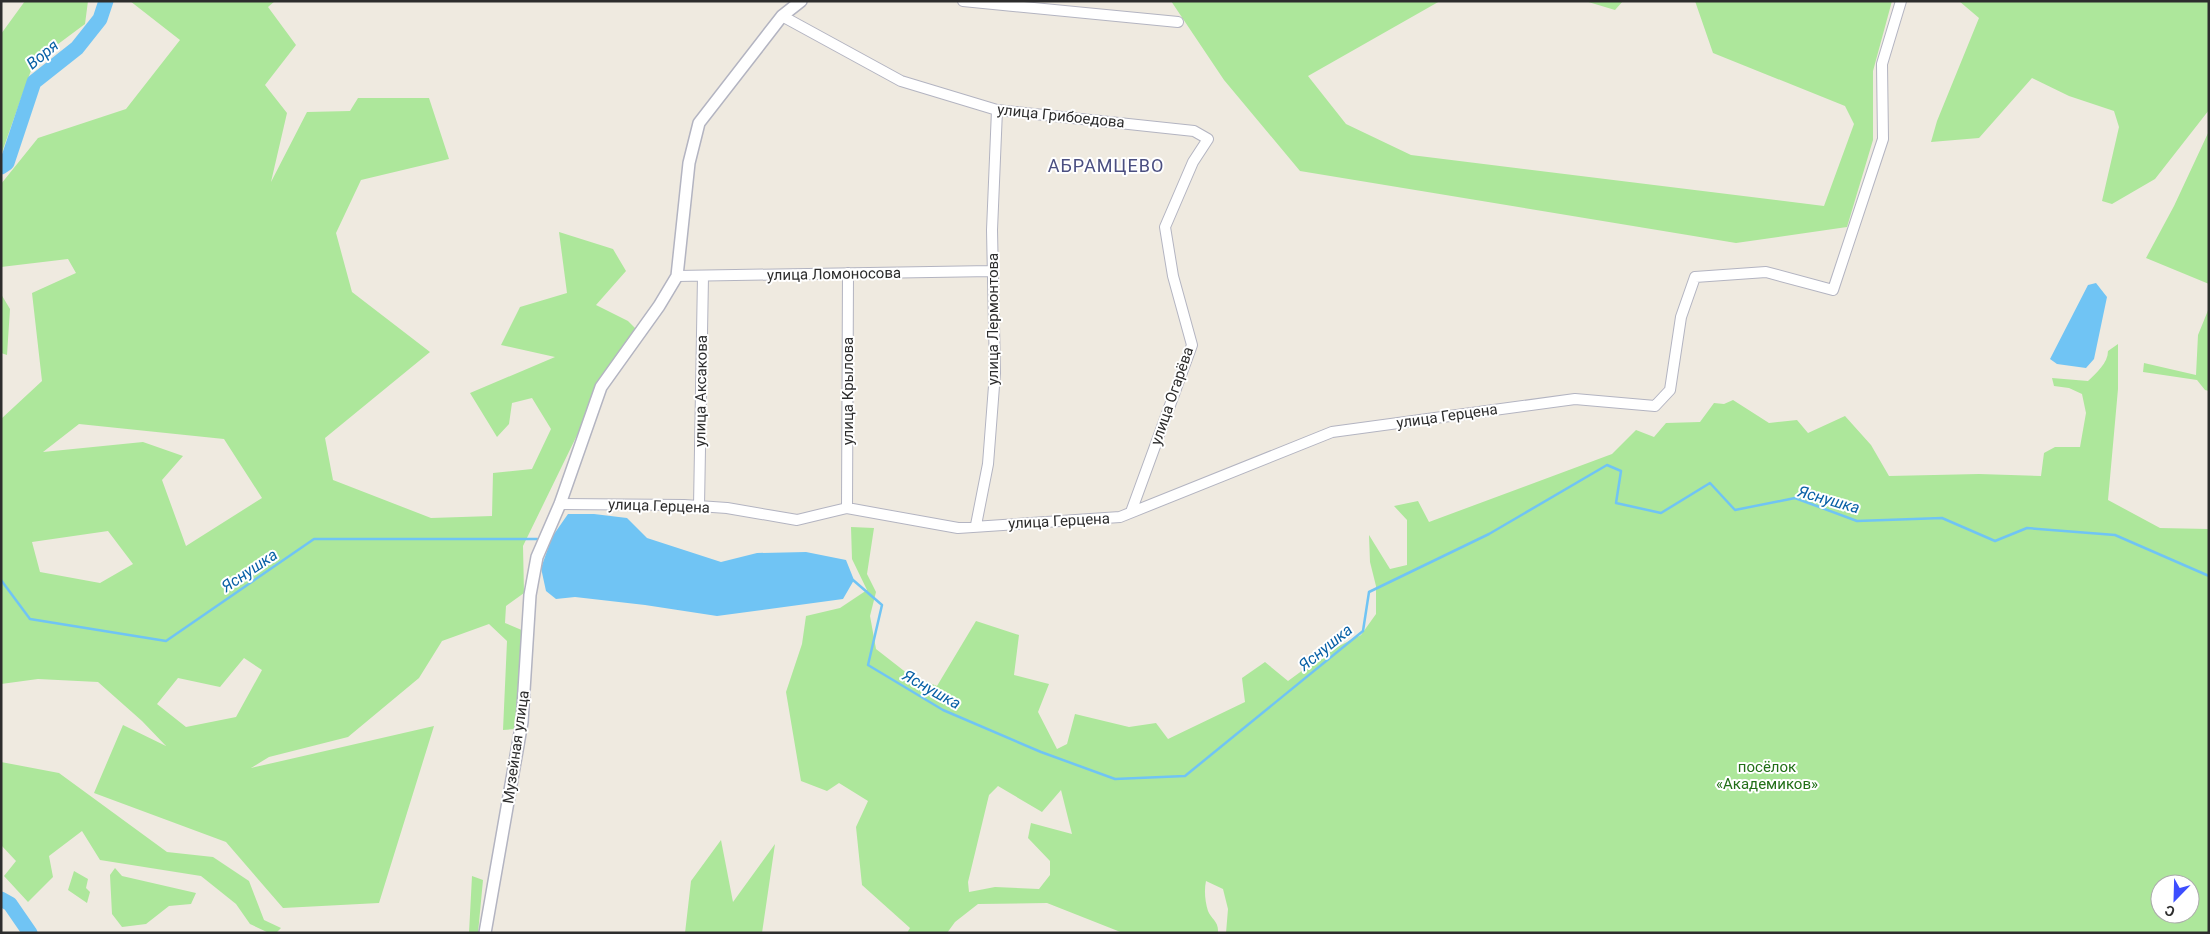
<svg xmlns="http://www.w3.org/2000/svg" width="2210" height="934" font-family="Roboto,sans-serif">
  <style>
    .green { fill: #ade79b; fill-rule: evenodd }
    .water { fill: #70c4f4 }
    .lines { fill: none; stroke-linecap: round; stroke-linejoin: round }
    .stream { stroke: #70c4f4; stroke-width: 2.5 }
    .river { stroke: #70c4f4; stroke-width: 15 }
    .minor-casing { stroke: #b3b4c1; stroke-width: 12 }
    .tertiary-casing { stroke: #b3b4c1; stroke-width: 14 }
    .minor { stroke: #fff; stroke-width: 10 }
    .tertiary { stroke: #fff; stroke-width: 11 }
    .labels { text-anchor: middle; stroke-width: 4; stroke-linejoin: round; paint-order: stroke }
    .street-label { font-size: 15px; fill: #2d2d2d; stroke: #fff }
    .park-label { font-size: 15px; fill: #226f18; stroke: #fff }
    .water-label { font-size: 16px; font-style: italic; fill: #0860a6; stroke: #fff }
    .quarter-label { font-size: 18px; letter-spacing: 1px; fill: #4b4f81; stroke: #fff }
  </style>
  <rect width="100%" height="100%" fill="#efeae0"/>
  <path class="green" d="M 25,1 L 88,1 L 85,24 L 34,62 L 1,155 L 1,34 Z
    M 130,1 L 275,1 L 268,7 L 296,45 L 265,85 L 287,113 L 271,182 L 307,112 L 350,111 L 358,98 L 429,98 L 449,159 L 361,180 L 336,233 L 352,292 L 430,352 L 325,438 L 333,480 L 431,518 L 492,516 L 493,473 L 532,469 L 551,429 L 532,398 L 512,403 L 509,424 L 497,437 L 470,393 L 555,357 L 501,345 L 520,307 L 567,293 L 559,232 L 613,249 L 626,271 L 596,305 L 628,321 L 636,329 L 596,383 L 582,425 L 523,546 L 524,593 L 506,606 L 505,623 L 524,631 L 515,729 L 503,730 L 507,641 L 489,624 L 442,641 L 419,678 L 348,737 L 269,757 L 251,768 L 434,726 L 379,903 L 283,908 L 226,842 L 94,793 L 123,725 L 166,746 L 142,721 L 98,682 L 38,679 L 1,684 L 1,419 L 42,381 L 32,293 L 76,273 L 68,259 L 1,267 L 1,184 L 38,138 L 126,109 L 180,40 ZM 79,424 L 224,439 L 262,498 L 186,546 L 162,480 L 183,456 L 143,442 L 43,452 ZM 108,531 L 133,564 L 100,583 L 40,572 L 32,542 ZM 244,658 L 262,670 L 236,717 L 186,727 L 157,704 L 178,678 L 220,687 Z
    M 1171,1 L 1440,1 L 1308,76 L 1346,124 L 1411,155 L 1824,206 L 1854,124 L 1845,106 L 1713,53 L 1695,1 L 1892,1 L 1873,71 L 1873,140 L 1847,227 L 1736,243 L 1300,171 L 1224,80 Z
    M 1585,1 L 1623,1 L 1615,10 Z
    M 1959,1 L 2209,1 L 2209,110 L 2155,179 L 2112,204 L 2102,201 L 2119,127 L 2114,111 L 2069,96 L 2032,78 L 1979,138 L 1931,142 L 1937,121 L 1979,18 Z
    M 2209,131 L 2209,284 L 2146,258 L 2174,206 Z
    M 1,294 L 10,309 L 7,355 L 1,353 Z
    M 2209,308 L 2209,391 L 2205,390 L 2197,380 L 2143,372 L 2144,363 L 2196,375 L 2198,335 Z
    M 2118,344 L 2118,389 L 2108,500 L 2160,528 L 2209,529 L 2209,933 L 1226,933 L 1228,909 L 1223,889 L 1206,881 C 1204,890 1205,901 1208,911 C 1211,919 1219,921 1218,933 L 1123,933 L 1047,903 L 978,904 L 955,922 L 947,933 L 907,933 L 910,928 L 862,885 L 856,827 L 868,801 L 839,783 L 827,791 L 801,781 L 786,692 L 802,644 L 806,616 L 840,608 L 867,590 L 852,559 L 851,527 L 874,528 L 867,574 L 876,592 L 870,616 L 876,649 L 908,674 L 937,686 L 976,621 L 1019,635 L 1014,675 L 1049,684 L 1038,712 L 1057,749 L 1067,744 L 1075,714 L 1129,727 L 1156,723 L 1168,739 L 1245,702 L 1242,678 L 1265,662 L 1288,681 L 1329,651 L 1361,635 L 1376,614 L 1376,586 L 1370,562 L 1369,535 L 1390,569 L 1407,565 L 1407,520 L 1394,506 L 1418,501 L 1429,522 L 1612,454 L 1636,430 L 1654,437 L 1666,423 L 1700,422 L 1714,403 L 1724,404 L 1733,400 L 1769,423 L 1797,420 L 1808,433 L 1845,416 L 1871,445 L 1889,476 L 1979,474 L 2041,476 L 2044,453 L 2055,447 L 2080,447 L 2086,413 L 2082,394 L 2069,388 L 2054,386 L 2052,378 L 2088,381 C 2096,373 2108,363 2108,351 ZM 998,786 L 1042,812 L 1061,790 L 1072,834 L 1031,823 L 1028,838 L 1050,861 L 1050,875 L 1039,889 L 995,887 L 969,892 L 968,882 L 989,795 ZM 2160,884 L 2190,884 L 2190,914 L 2160,914 Z
    M 1,762 L 59,773 L 167,852 L 213,857 L 249,881 L 264,920 L 281,928 L 276,933 L 269,933 L 250,924 L 236,904 L 201,876 L 100,860 L 82,831 L 49,856 L 53,877 L 28,902 L 4,876 L 16,861 L 1,845 Z
    M 721,840 L 733,902 L 775,844 L 762,933 L 685,933 L 691,881 Z
    M 115,868 L 122,876 L 196,893 L 191,904 L 169,906 L 146,924 L 122,927 L 112,914 L 110,875 Z
    M 74,871 L 88,879 L 86,888 L 90,892 L 87,903 L 68,890 Z
    M 472,876 L 483,880 L 478,933 L 469,933 Z"/>
  <path class="water" d="M 2096,283 L 2107,297 L 2094,359 L 2086,368 L 2057,364 L 2050,359 L 2088,285 Z
    M 568,514 L 594,514 L 627,518 L 647,538 L 721,562 L 757,553 L 806,552 L 846,560 L 854,580 L 843,599 L 717,616 L 645,605 L 575,597 L 556,599 L 546,591 L 541,568 L 552,537 Z"/>
  <g class="lines">
    <path class="stream" d="M 1,580 L 30,619 L 166,641 L 314,539 L 537,539
      M 853,580 L 882,605 L 868,665 L 943,710 L 1041,752 L 1115,779 L 1185,776 L 1363,631 L 1369,592 L 1489,534 L 1607,465 L 1621,471 L 1616,503 L 1661,513 L 1710,483 L 1735,510 L 1795,498 L 1857,521 L 1942,518 L 1995,541 L 2027,528 L 2115,535 L 2209,576"/>
    <path class="river" d="M 1,167 L 7,163 L 34,82 L 77,48 L 100,19 L 106,1
      M 1,899 L 10,904 L 30,933"/>
    <g class="minor-casing">
      <path id="minor" d="M 963,1 L 1178,22
        M 782,16 L 901,81 L 997,110 L 1194,131 L 1208,139 L 1193,162 L 1165,227 L 1173,276 L 1192,345 L 1131,512
        M 677,276 L 992,271
        M 560,504 L 684,505 L 727,508 L 797,520 L 847,508 L 958,528 L 1120,517 L 1332,432 L 1575,399 L 1655,406 L 1670,390 L 1681,317 L 1695,277 L 1766,272 L 1833,290 L 1883,139 L 1882,64 L 1901,1
        M 699,506 L 703,276
        M 847,508 L 848,273
        M 976,525 L 988,464 L 995,373 L 992,230 L 997,110"/>
    </g>
    <g class="tertiary-casing">
      <path id="tertiary" d="M 485,933 L 522,722 L 530,595 L 537,557 L 560,504 L 601,387 L 659,306 L 677,276 L 689,163 L 699,123 L 782,16 L 801,1"/>
    </g>
    <use href="#minor" class="minor"/>
    <use href="#tertiary" class="tertiary"/>
  </g>
  <g class="labels">
    <g class="street-label">
      <text transform="translate(1061 116) rotate(6)" y="5">улица Грибоедова</text>
      <text transform="translate(834 274) rotate(-1)" y="5">улица Ломоносова</text>
      <text transform="translate(993 319) rotate(-90)" y="5">улица Лермонтова</text>
      <text transform="translate(701 391) rotate(-89)" y="5">улица Аксакова</text>
      <text transform="translate(848 391) rotate(-90)" y="5">улица Крылова</text>
      <text transform="translate(1172 396) rotate(-71)" y="5">улица Огарёва</text>
      <text transform="translate(1447 416) rotate(-8)" y="5">улица Герцена</text>
      <text transform="translate(659 506) rotate(2)" y="5">улица Герцена</text>
      <text transform="translate(1059 521) rotate(-3)" y="5">улица Герцена</text>
      <text transform="translate(516 747) rotate(-82)" y="5">Музейная улица</text>
    </g>
    <g class="park-label">
      <text x="1767" y="772">посёлок<tspan x="1767" dy="17">«Академиков»</tspan></text>
    </g>
    <g class="water-label">
      <text transform="translate(42 54) rotate(-39)" y="6">Воря</text>
      <text transform="translate(1829 499) rotate(16)" y="6">Яснушка</text>
      <text transform="translate(249 570) rotate(-34)" y="6">Яснушка</text>
      <text transform="translate(1325 647) rotate(-39)" y="6">Яснушка</text>
      <text transform="translate(932 689) rotate(29)" y="6">Яснушка</text>
    </g>
    <g class="quarter-label">
      <text x="1106" y="172">АБРАМЦЕВО</text>
    </g>
  </g>
  <rect width="2210" height="934" fill="none" stroke="#2d2d2d" stroke-width="5"/>
  <g transform="translate(2175 899) rotate(203)"><circle r="24" fill="#ffffff" stroke="#ababab"/>
  <path d="M0-4L9 19L0 12L-9 19Z" fill="#3d4eff"/>
  <text y="-8" font-size="14" font-weight="bold" text-anchor="middle" fill="#2d2d2d">С</text>
  </g>
</svg>
